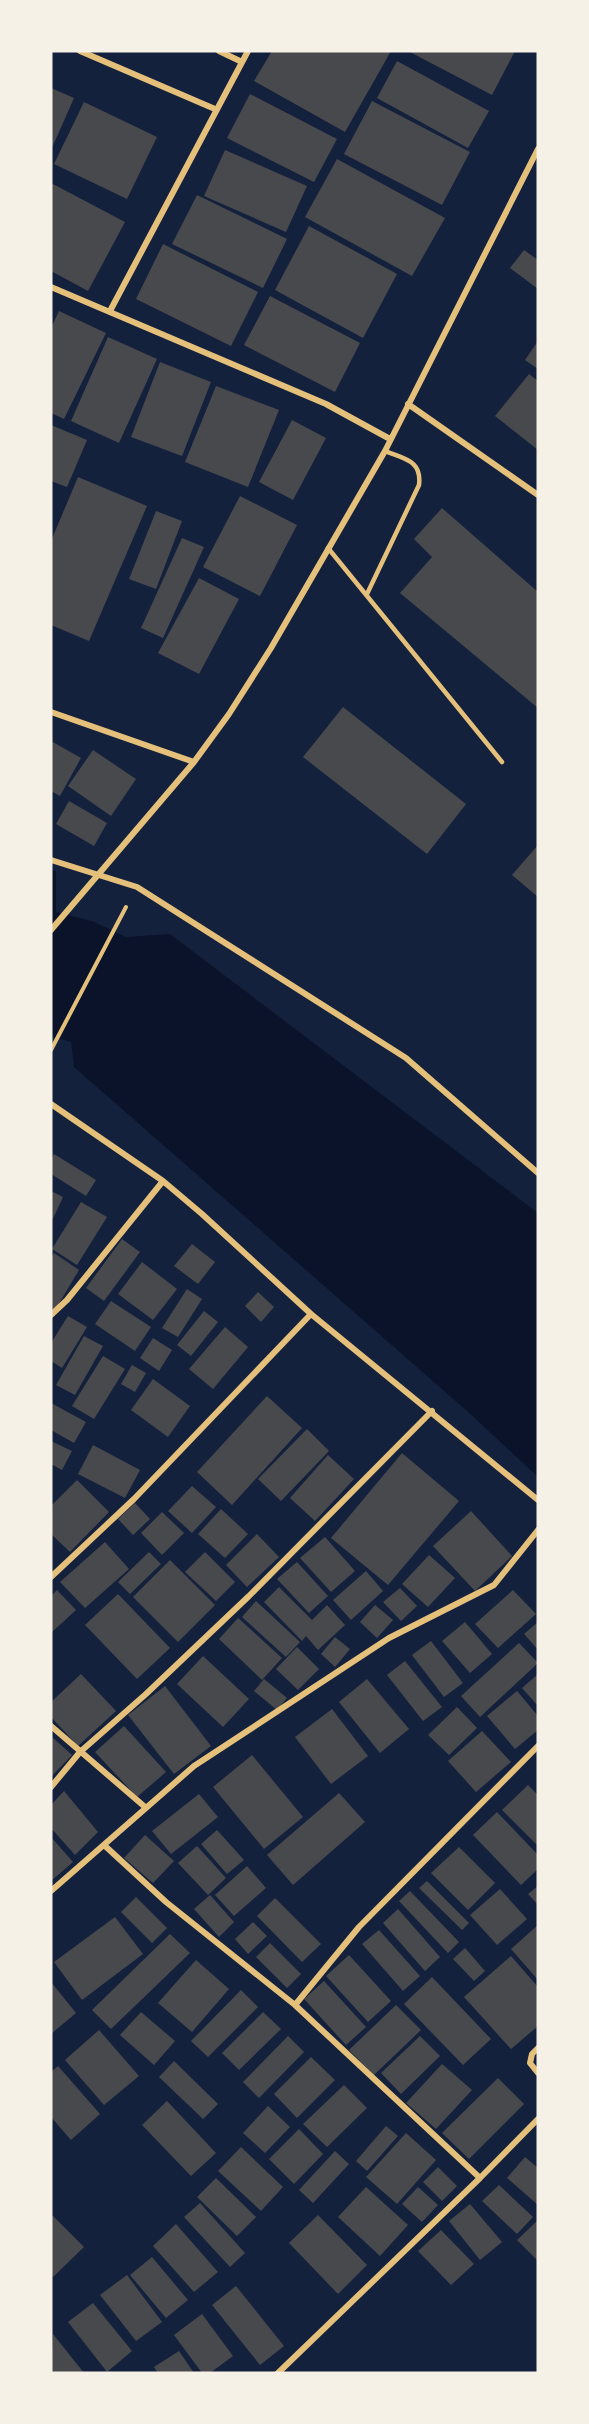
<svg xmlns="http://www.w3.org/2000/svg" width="589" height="2424" font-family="'Archivo Narrow',sans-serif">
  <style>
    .water { fill: #0b132b }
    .building { fill: #48494c }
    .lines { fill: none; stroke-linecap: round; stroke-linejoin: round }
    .path { stroke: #e5c07b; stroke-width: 4 }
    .service { stroke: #e5c07b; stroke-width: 4.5 }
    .minor { stroke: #e5c07b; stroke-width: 6 }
  </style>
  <rect width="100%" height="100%" fill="#14213d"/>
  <path class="water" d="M 51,870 L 56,871 L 56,912 L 92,921 L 126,937 L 170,934 L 538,1213 L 538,1477 L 467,1411 L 74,1067 L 71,1042 L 51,1036 Z"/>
  <path class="building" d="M 272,51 L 391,51 L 345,132 L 254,81 Z
    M 408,51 L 515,51 L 492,95 Z
    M 397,61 L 489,111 L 468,148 L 377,98 Z
    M 51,88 L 74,98 L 51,150 Z
    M 250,94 L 337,139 L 314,182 L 227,138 Z
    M 372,101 L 470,152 L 442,205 L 344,154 Z
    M 84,102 L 157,137 L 127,199 L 54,164 Z
    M 225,150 L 307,186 L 286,232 L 204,196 Z
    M 337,159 L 445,218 L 412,276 L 305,217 Z
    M 51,183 L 125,222 L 88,291 L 51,271 Z
    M 197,195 L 287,239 L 263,288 L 172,244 Z
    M 309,226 L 397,274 L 363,338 L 275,290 Z
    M 163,244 L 258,292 L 231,346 L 136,299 Z
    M 524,250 L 538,260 L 538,289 L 510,268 Z
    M 270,296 L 360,343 L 335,392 L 244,345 Z
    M 59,311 L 106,333 L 64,419 L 51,413 L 51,328 Z
    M 108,337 L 157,359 L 119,443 L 71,421 Z
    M 538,341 L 538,369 L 525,360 Z
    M 160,362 L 211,382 L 182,456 L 131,437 Z
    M 529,374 L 538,381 L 538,450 L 495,416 Z
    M 216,386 L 279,410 L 248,487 L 185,462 Z
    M 292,420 L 326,438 L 293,500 L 259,482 Z
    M 51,425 L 87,440 L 67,487 L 51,481 Z
    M 78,477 L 147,506 L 89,641 L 51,625 L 51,541 Z
    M 240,496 L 297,525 L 260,596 L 203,567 Z
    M 442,508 L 538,592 L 538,708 L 400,593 L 432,557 L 414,539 Z
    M 156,511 L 182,521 L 156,589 L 129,579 Z
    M 182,538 L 204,547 L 163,638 L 141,628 Z
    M 199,578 L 239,599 L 199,674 L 158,653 Z
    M 343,707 L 466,804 L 427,854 L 303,757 Z
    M 51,741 L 81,758 L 60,796 L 51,791 Z
    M 93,750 L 136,779 L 111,816 L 68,786 Z
    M 69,801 L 107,823 L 94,846 L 56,824 Z
    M 538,845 L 538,897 L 512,875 Z
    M 54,1154 L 96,1180 L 86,1196 L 51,1174 L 51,1159 Z
    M 51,1191 L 63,1197 L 51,1223 Z
    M 81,1202 L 107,1217 L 77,1265 L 52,1249 Z
    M 122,1239 L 140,1252 L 104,1301 L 86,1288 Z
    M 192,1244 L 215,1262 L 198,1284 L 174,1266 Z
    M 54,1253 L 79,1270 L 55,1310 L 51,1308 L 51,1258 Z
    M 142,1262 L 177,1289 L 153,1320 L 118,1294 Z
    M 187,1289 L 202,1299 L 178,1337 L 162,1328 Z
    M 258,1292 L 274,1307 L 261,1322 L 245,1306 Z
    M 111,1301 L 151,1327 L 135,1351 L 95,1324 Z
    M 204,1311 L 218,1322 L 191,1356 L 177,1345 Z
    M 68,1316 L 87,1327 L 62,1368 L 51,1361 L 51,1343 Z
    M 225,1327 L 248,1347 L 213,1389 L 189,1369 Z
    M 84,1336 L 103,1346 L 75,1395 L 56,1385 Z
    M 153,1338 L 172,1350 L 159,1371 L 140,1358 Z
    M 103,1356 L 125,1369 L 94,1419 L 72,1406 Z
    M 132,1365 L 146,1373 L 135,1392 L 121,1384 Z
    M 153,1379 L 190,1406 L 168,1437 L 131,1410 Z
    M 267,1396 L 302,1428 L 232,1505 L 197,1472 Z
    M 51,1403 L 86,1422 L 74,1443 L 51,1430 Z
    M 307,1429 L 329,1451 L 281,1501 L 258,1479 Z
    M 51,1441 L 72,1451 L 62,1470 L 51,1464 Z
    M 93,1445 L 140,1470 L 125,1498 L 78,1474 Z
    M 402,1453 L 459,1501 L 388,1585 L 331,1538 Z
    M 328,1455 L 354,1479 L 315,1521 L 290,1498 Z
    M 77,1480 L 109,1512 L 70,1552 L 51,1534 L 51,1506 Z
    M 192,1486 L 216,1507 L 192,1533 L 168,1511 Z
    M 135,1503 L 150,1519 L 133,1535 L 118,1519 Z
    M 221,1509 L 248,1534 L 225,1558 L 198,1534 Z
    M 471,1511 L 512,1556 L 475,1591 L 433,1546 Z
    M 162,1512 L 184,1533 L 162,1555 L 141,1533 Z
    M 257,1534 L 279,1557 L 247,1587 L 226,1565 Z
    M 325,1537 L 355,1571 L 331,1592 L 300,1558 Z
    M 105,1542 L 129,1569 L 85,1608 L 60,1582 Z
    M 149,1552 L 161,1564 L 130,1594 L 118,1582 Z
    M 205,1552 L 235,1582 L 216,1601 L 185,1572 Z
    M 429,1555 L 455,1578 L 428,1607 L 402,1584 Z
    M 170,1560 L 215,1605 L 178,1642 L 133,1597 Z
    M 297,1562 L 328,1596 L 309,1613 L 277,1579 Z
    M 366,1571 L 383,1591 L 351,1620 L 333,1600 Z
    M 279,1587 L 312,1620 L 327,1605 L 345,1625 L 318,1650 L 306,1636 L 302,1641 L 264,1602 Z
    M 400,1588 L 417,1606 L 401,1621 L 383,1602 Z
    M 57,1590 L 76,1610 L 51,1633 L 51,1596 Z
    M 513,1590 L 536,1614 L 498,1648 L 475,1624 Z
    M 118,1594 L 170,1648 L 137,1679 L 85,1625 Z
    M 256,1601 L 300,1642 L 286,1657 L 242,1617 Z
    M 375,1605 L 393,1620 L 377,1638 L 360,1622 Z
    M 238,1618 L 282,1658 L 262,1680 L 219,1639 Z
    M 465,1622 L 492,1654 L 470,1673 L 442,1641 Z
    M 538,1622 L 538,1650 L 524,1634 Z
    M 335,1637 L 350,1649 L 335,1667 L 321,1654 Z
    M 431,1641 L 463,1683 L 444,1697 L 412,1655 Z
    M 519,1643 L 538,1663 L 480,1717 L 461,1696 Z
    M 297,1647 L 319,1669 L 298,1690 L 276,1669 Z
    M 203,1656 L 249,1699 L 223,1727 L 177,1684 Z
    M 405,1661 L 442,1707 L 423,1721 L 387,1675 Z
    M 81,1674 L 116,1711 L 78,1746 L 51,1717 L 51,1702 Z
    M 538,1674 L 538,1706 L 522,1688 Z
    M 264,1679 L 287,1698 L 277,1710 L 254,1691 Z
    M 367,1679 L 409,1729 L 380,1753 L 339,1702 Z
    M 165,1686 L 211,1746 L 174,1774 L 128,1715 Z
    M 517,1691 L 538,1716 L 538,1730 L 515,1749 L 487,1716 Z
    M 457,1707 L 477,1728 L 449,1755 L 428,1735 Z
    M 332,1709 L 368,1756 L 331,1784 L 295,1737 Z
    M 124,1726 L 166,1772 L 137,1797 L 95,1752 Z
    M 482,1731 L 511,1762 L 476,1792 L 448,1761 Z
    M 51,1736 L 72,1755 L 51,1777 Z
    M 252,1755 L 303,1817 L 264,1849 L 213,1787 Z
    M 528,1785 L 538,1795 L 538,1846 L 502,1810 Z
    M 64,1791 L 98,1832 L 75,1855 L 51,1828 L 51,1805 Z
    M 339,1793 L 365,1822 L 293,1885 L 267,1855 Z
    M 199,1794 L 218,1817 L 171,1854 L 152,1831 Z
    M 497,1812 L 538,1855 L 538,1869 L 521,1885 L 473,1835 Z
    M 217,1830 L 244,1860 L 227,1874 L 201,1844 Z
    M 145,1835 L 174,1861 L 153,1883 L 124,1858 Z
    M 51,1837 L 73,1862 L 51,1881 Z
    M 197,1846 L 226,1878 L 208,1895 L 178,1863 Z
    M 459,1847 L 495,1883 L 468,1910 L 431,1873 Z
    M 247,1866 L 266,1888 L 234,1916 L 215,1895 Z
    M 427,1881 L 469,1923 L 462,1930 L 419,1888 Z
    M 538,1886 L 538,1905 L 528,1894 Z
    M 500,1889 L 527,1919 L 497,1945 L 470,1915 Z
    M 410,1891 L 459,1942 L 448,1953 L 399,1901 Z
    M 210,1895 L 234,1922 L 219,1937 L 194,1909 Z
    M 136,1897 L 167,1928 L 152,1943 L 121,1912 Z
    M 275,1898 L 321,1944 L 302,1962 L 257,1916 Z
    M 398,1909 L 440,1957 L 425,1971 L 383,1923 Z
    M 115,1917 L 143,1954 L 82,2000 L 54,1962 Z
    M 253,1922 L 267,1936 L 248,1954 L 235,1939 Z
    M 538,1925 L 538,1980 L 511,1949 Z
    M 379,1930 L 420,1976 L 403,1991 L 362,1944 Z
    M 170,1934 L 190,1953 L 111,2029 L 92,2010 Z
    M 270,1943 L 301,1974 L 287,1988 L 256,1957 Z
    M 465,1948 L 485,1971 L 474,1981 L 453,1959 Z
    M 349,1955 L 391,2001 L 368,2022 L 326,1976 Z
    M 511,1956 L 538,1987 L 538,2026 L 511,2049 L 464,1997 Z
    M 196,1960 L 229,1989 L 192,2032 L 158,2003 Z
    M 432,1977 L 491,2039 L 463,2065 L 404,2004 Z
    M 324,1981 L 366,2027 L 346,2045 L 304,1999 Z
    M 51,1982 L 76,2013 L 51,2034 Z
    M 241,1990 L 258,2007 L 208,2057 L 191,2041 Z
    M 396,2005 L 421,2030 L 374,2075 L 349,2050 Z
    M 141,2012 L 175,2041 L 154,2065 L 120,2035 Z
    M 263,2012 L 281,2029 L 239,2070 L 222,2053 Z
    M 99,2030 L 139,2076 L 104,2105 L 65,2060 Z
    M 288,2036 L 304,2052 L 259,2098 L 243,2082 Z
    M 420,2036 L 440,2056 L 401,2094 L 381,2073 Z
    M 311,2057 L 335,2080 L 297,2118 L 274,2094 Z
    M 174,2061 L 218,2104 L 203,2119 L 159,2077 Z
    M 442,2064 L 472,2090 L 436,2129 L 406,2103 Z
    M 58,2066 L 100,2114 L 71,2140 L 51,2117 L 51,2072 Z
    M 498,2078 L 524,2104 L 469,2159 L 442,2133 Z
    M 344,2085 L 367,2108 L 327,2147 L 303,2124 Z
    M 167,2101 L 216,2153 L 191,2176 L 142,2125 Z
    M 268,2106 L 290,2127 L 265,2153 L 243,2133 Z
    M 386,2126 L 398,2136 L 367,2171 L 356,2161 Z
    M 299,2129 L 323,2154 L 294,2184 L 269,2159 Z
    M 406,2133 L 436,2160 L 397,2204 L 366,2177 Z
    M 241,2147 L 283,2187 L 261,2211 L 218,2171 Z
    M 335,2151 L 349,2164 L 313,2203 L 299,2190 Z
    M 525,2157 L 538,2168 L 538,2205 L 507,2178 Z
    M 438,2167 L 457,2186 L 442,2201 L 423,2182 Z
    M 216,2178 L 256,2217 L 237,2236 L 197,2197 Z
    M 499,2185 L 533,2217 L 517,2234 L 482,2201 Z
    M 366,2187 L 408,2225 L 380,2256 L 338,2217 Z
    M 418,2187 L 438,2205 L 422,2222 L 402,2204 Z
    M 200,2203 L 245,2253 L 230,2267 L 184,2217 Z
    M 470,2204 L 502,2242 L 480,2260 L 449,2221 Z
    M 51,2214 L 84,2247 L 53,2277 L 51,2274 Z
    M 318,2215 L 367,2265 L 338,2294 L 289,2243 Z
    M 538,2220 L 538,2261 L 517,2240 Z
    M 176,2224 L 218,2272 L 194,2292 L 153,2246 Z
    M 441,2230 L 474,2264 L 451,2285 L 418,2251 Z
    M 152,2257 L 188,2300 L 166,2318 L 130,2275 Z
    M 127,2275 L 162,2322 L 136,2341 L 100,2295 Z
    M 236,2286 L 284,2346 L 260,2365 L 212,2305 Z
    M 93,2303 L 132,2351 L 107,2372 L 68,2322 Z
    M 202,2314 L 233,2356 L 210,2373 L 202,2373 L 174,2335 Z
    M 53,2334 L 84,2373 L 51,2373 Z
    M 179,2351 L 194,2373 L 158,2373 L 154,2367 Z"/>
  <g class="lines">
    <path class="path" d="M 51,1050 L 126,907"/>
    <path class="service" d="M 328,548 L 502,762
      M 367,594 L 419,485 C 422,460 404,459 385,451"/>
    <path class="minor" d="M 80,51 L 215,109
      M 219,51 L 242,62
      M 51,287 L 326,404 L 390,439
      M 110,311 L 248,51
      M 408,404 L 538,495
      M 51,712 L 194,762
      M 51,860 L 137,887 L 406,1058 L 538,1173
      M 51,930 L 194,762 L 229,714 L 271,648 L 385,451 L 538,149
      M 51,1104 L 163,1181 L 202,1214 L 311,1314 L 538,1500
      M 51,1315 L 67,1300 L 163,1181
      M 51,1577 L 134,1499 L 311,1314
      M 51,1726 L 145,1807
      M 51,1787 L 80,1752 L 146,1694 L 249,1596 L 432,1411
      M 104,1845 L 166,1902 L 295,2005 L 480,2178
      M 51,1891 L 194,1766 L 389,1638 L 494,1585 L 538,1530
      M 295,2005 L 359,1927 L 538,1746
      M 538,2048 L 532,2054 L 530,2063 L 538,2073
      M 278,2373 L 480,2178 L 538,2119"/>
  </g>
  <rect width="589" height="2424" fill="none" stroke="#f6f1e7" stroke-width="105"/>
</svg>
